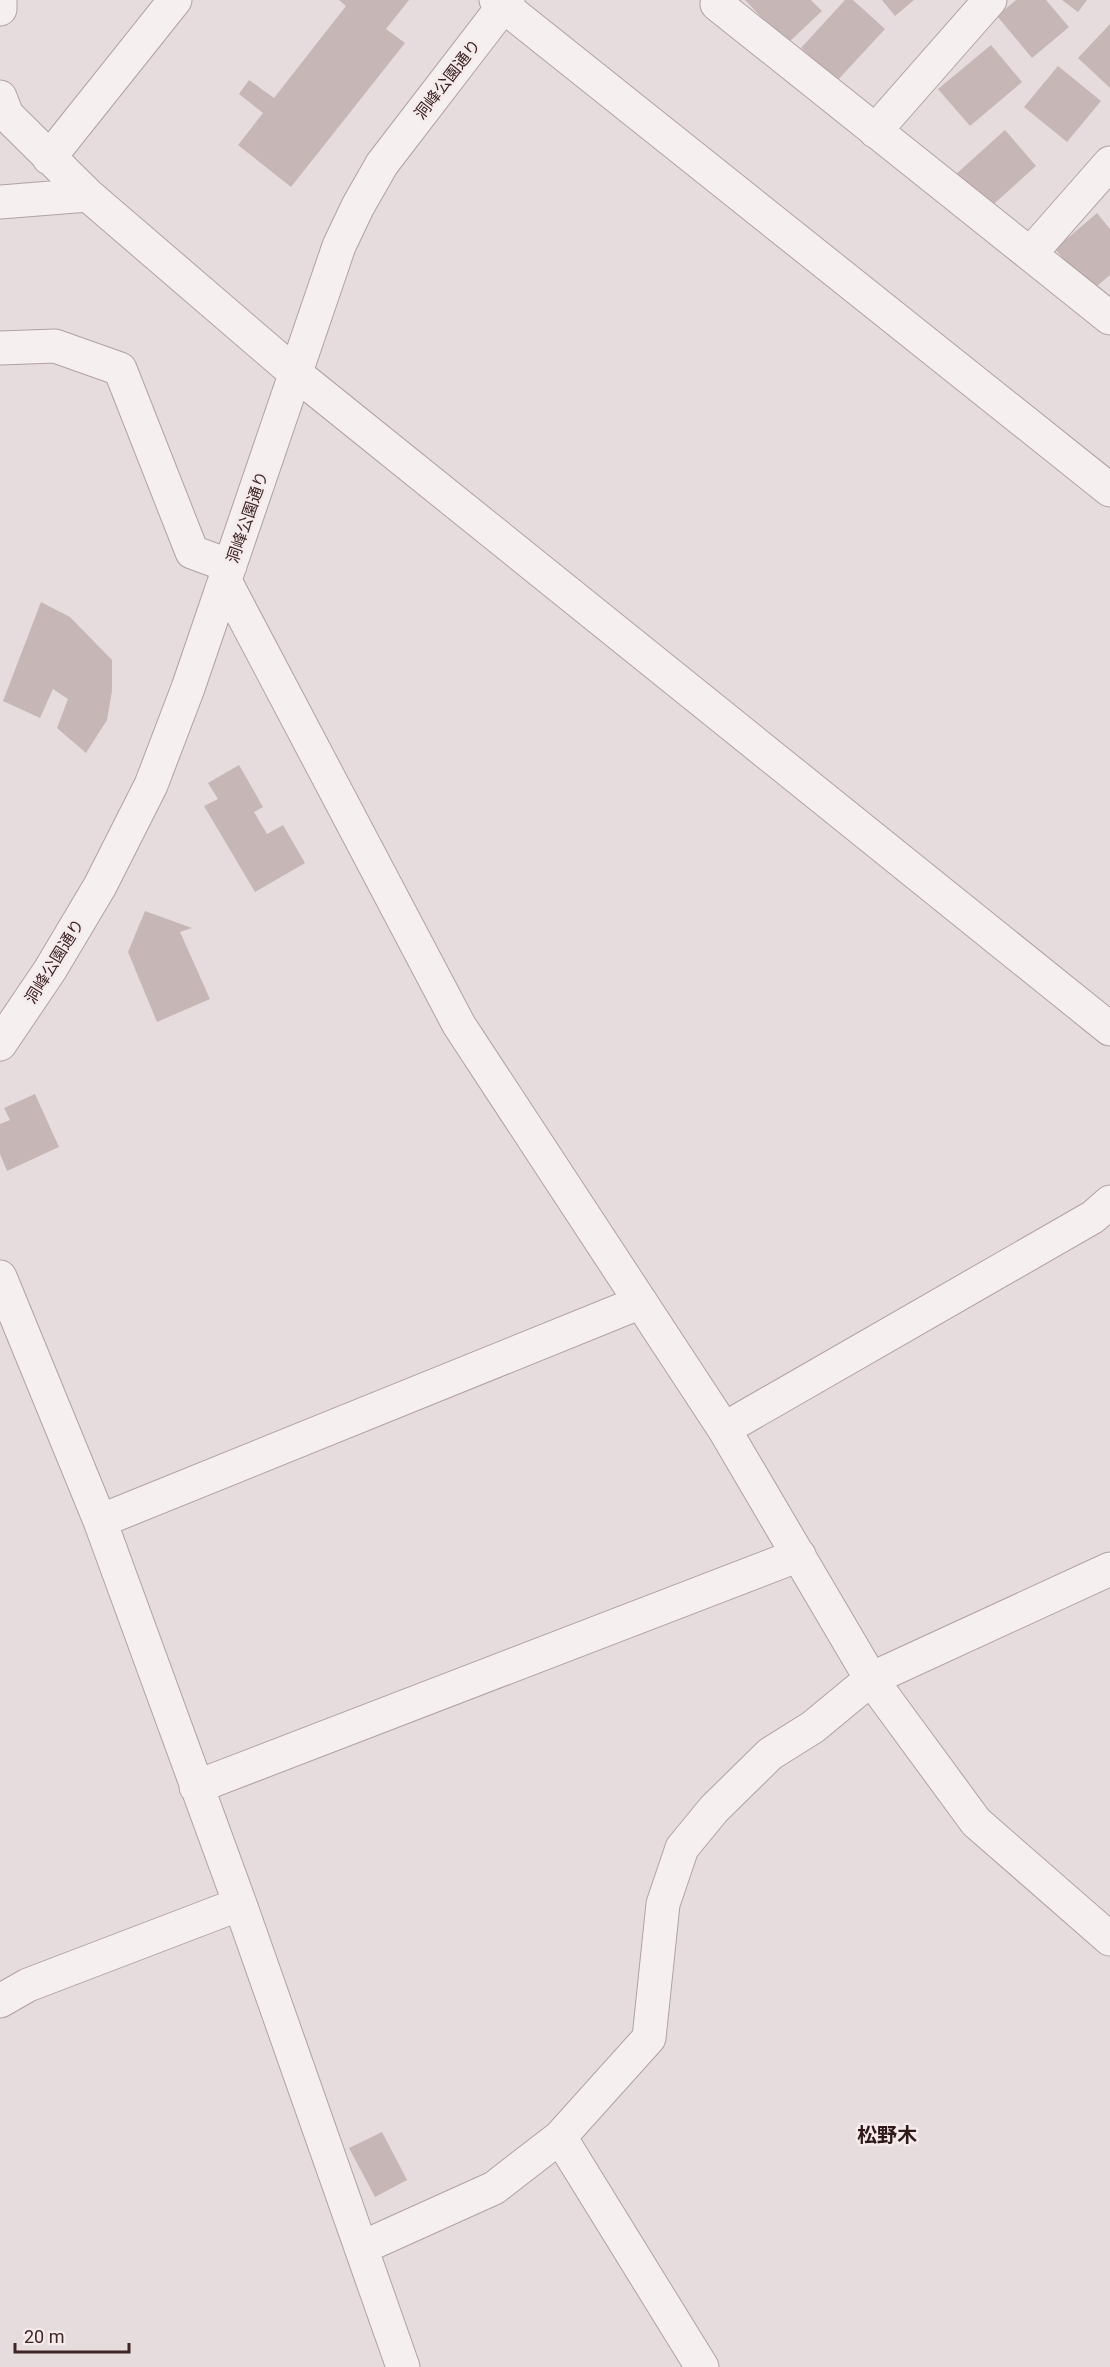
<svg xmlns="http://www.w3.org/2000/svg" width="1110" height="2367" font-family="Roboto,'Noto Sans JP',sans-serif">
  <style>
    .building { fill: #c7b6b6 }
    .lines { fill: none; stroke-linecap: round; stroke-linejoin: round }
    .minor-casing { stroke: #b1a1a2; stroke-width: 35 }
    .minor { stroke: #f5efef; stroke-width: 33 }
    .labels { text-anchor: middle; stroke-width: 5; stroke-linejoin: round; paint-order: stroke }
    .street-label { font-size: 16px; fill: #3e2525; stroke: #f5ebec }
    .quarter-label { font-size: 20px; font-weight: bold; fill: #2e1818; stroke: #f5ebec }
  </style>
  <rect width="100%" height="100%" fill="#e7dcdd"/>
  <path class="building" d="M 339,0 L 409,0 L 386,29 L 405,43 L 291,187 L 238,145 L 263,113 L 239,94 L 249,80 L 274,98 L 346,6 Z
    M 745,0 L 811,0 L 822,11 L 787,44 Z
    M 845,0 L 853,0 L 885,29 L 837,81 L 801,48 Z
    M 882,0 L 914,0 L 895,16 Z
    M 1016,0 L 1046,0 L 1069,27 L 1032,58 L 997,16 Z
    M 1062,0 L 1087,0 L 1078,12 Z
    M 1110,24 L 1110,88 L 1078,58 Z
    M 991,45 L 1022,82 L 970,126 L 938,89 Z
    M 1058,66 L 1101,101 L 1067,142 L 1024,107 Z
    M 1005,130 L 1036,166 L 986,211 L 955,175 Z
    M 1097,213 L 1110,229 L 1110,275 L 1090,292 L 1055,249 Z
    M 41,602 L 70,617 L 112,660 L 112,691 L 107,720 L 86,753 L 57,728 L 68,699 L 53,689 L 40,718 L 3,701 Z
    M 239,765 L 263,807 L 254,812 L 267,834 L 283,825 L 305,863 L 255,892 L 204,806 L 218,799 L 208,783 Z
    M 145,911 L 192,928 L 180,932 L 210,999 L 157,1022 L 128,952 Z
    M 35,1094 L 59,1147 L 7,1171 L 0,1154 L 0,1124 L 10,1120 L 4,1108 Z
    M 382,2132 L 407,2180 L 375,2197 L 349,2148 Z"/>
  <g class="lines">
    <g class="minor-casing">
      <path id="minor" d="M 496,0 L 1110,490
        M 720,0 L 717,4 L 1110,318
        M 0,9 L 0,0
        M 0,97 L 7,115 L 88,195 L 295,373 L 1110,1029
        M 875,131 L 990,0
        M 49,158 L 175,0
        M 0,202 L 88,195
        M 1030,254 L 1110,163
        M 0,348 L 55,346 L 120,369 L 192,552 L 230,566
        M 225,581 L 459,1025 L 724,1429 L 871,1679 L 1110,1569
        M 0,1044 L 50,970 L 100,886 L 151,785 L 188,688 L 339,246 L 358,206 L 382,164 L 508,0
        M 0,1277 L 100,1521 L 240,1904 L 403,2367
        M 724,1429 L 1093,1217 L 1110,1202
        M 100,1521 L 641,1302
        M 196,1787 L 799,1555
        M 0,2001 L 28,1985 L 240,1904
        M 560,2137 L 702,2367
        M 361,2248 L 494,2188 L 560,2137 L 649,2038 L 663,1904 L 682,1848 L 714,1809 L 770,1754 L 813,1727 L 871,1679 L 976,1822 L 1110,1939"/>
    </g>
    <use href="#minor" class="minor"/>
  </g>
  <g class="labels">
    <g class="street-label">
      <text transform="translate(447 79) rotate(-52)" y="6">洞峰公園通り</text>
      <text transform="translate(247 517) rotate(-71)" y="6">洞峰公園通り</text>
      <text transform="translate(54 961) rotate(-58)" y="6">洞峰公園通り</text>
    </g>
    <g class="quarter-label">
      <text x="887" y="2142">松野木</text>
    </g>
  </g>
  <path d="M15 2343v9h114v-9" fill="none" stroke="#3e2525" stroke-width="3"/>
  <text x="24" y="2343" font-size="18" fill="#3e2525" stroke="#f5ebec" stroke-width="4.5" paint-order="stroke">20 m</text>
</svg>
